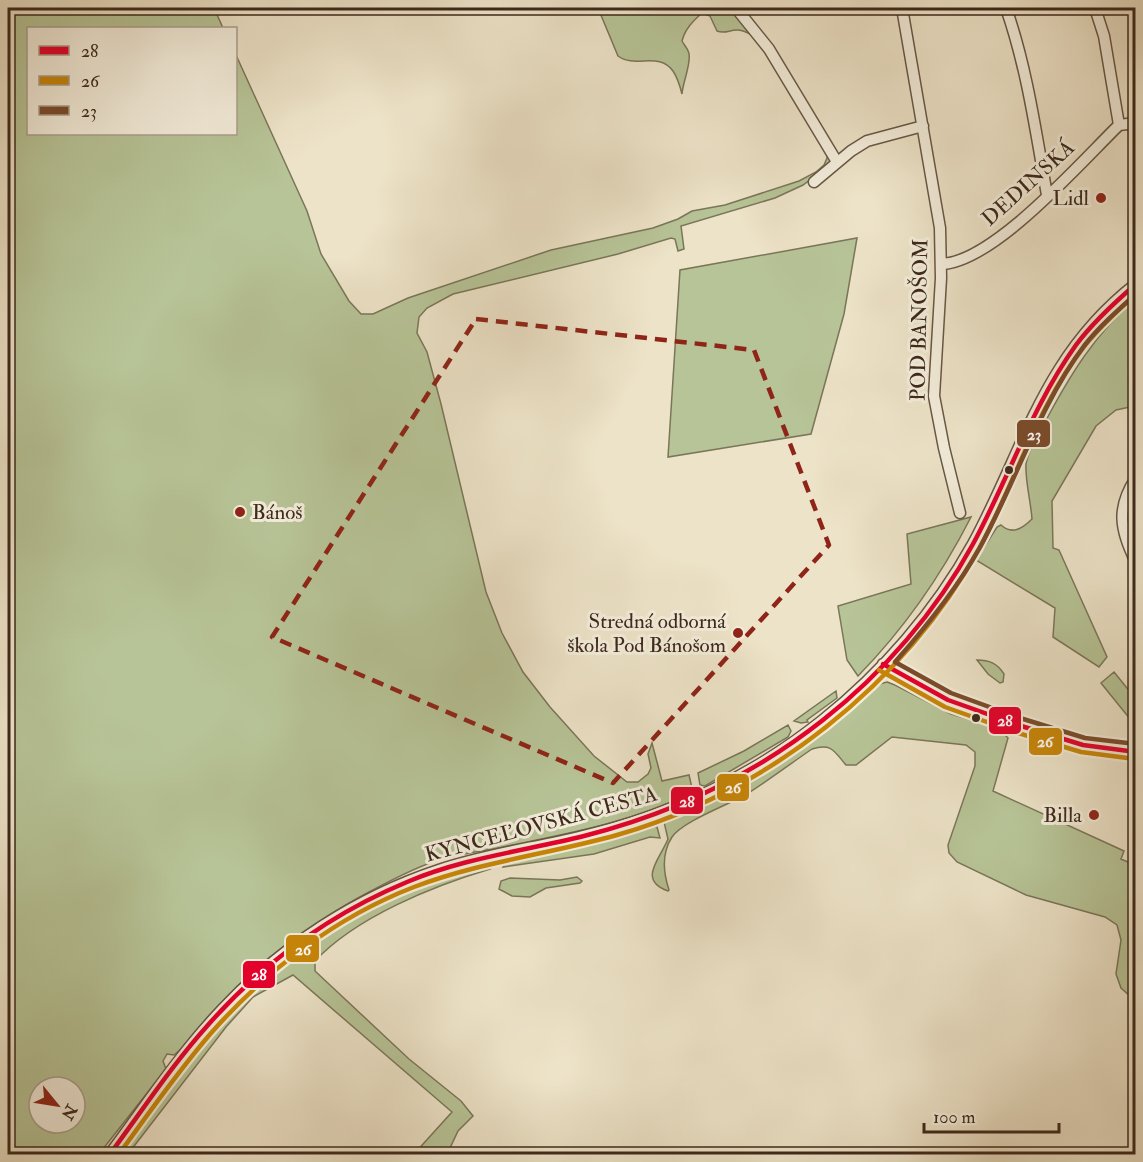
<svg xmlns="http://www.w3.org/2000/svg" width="1143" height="1162" font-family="'IM FELL Double Pica',serif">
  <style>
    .green { fill: #b7c497; stroke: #7a7659; stroke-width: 1.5; fill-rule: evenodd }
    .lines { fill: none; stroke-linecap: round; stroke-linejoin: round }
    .minor-casing { stroke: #685746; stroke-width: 13 }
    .minor { stroke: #f3eddb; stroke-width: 10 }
    .bus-1-casing { stroke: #f3eddb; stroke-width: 9 }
    .bus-2-casing { stroke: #f3eddb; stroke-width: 9 }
    .bus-3-casing { stroke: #f3eddb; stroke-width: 9 }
    .bus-1 { stroke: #e4002b; stroke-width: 4.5 }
    .bus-2 { stroke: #c88607; stroke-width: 4.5 }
    .bus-3 { stroke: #7a4b2a; stroke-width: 4.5 }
    .marked { fill: none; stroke: #8f2418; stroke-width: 4.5; stroke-dasharray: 12 8; stroke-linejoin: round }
    .poi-dot { fill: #8f2418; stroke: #f3eddb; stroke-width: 2 }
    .bus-dot { fill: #3c281b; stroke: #f3eddb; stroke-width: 2 }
    .labels { text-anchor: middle; stroke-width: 6; stroke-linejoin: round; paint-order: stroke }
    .street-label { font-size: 21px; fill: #3c281b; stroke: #f3eddb }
    .poi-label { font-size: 21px; fill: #3c281b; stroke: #f3eddb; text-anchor: end }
    .line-badge { stroke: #f3eddb; stroke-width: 2 }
    .badge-label { font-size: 16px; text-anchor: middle; font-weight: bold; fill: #fff }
  </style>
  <rect width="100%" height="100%" fill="#ede3c8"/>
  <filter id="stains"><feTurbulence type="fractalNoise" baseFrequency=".00333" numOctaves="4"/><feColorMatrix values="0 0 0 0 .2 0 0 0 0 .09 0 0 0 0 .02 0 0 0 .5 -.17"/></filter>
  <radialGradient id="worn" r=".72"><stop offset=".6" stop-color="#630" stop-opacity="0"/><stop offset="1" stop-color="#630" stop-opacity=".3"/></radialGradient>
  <path class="green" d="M 8,8 L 214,8 L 223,28 L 28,28 L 28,134 L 236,134 L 236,55 L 307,211 L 321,254 L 349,301 L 361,314 L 373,314 L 408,298 L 551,250 L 653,228 L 678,219 L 692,211 L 725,205 L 799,181 L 816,172 L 824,165 L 827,158 L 827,152 L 832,160 L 830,165 L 803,185 L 775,198 L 681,226 L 684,249 L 678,251 L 675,239 L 671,238 L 618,254 L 453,294 L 427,308 L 419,317 L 417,333 L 427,352 L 441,404 L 486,592 L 502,633 L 523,672 L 550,707 L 594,756 L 627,782 L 638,782 L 648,774 L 651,768 L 648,754 L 652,743 L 662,781 L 689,775 L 692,788 L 690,793 C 629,824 559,835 493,849 C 475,852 456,855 439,860 C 415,867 390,881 369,892 C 291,934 235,980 181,1049 L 174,1055 L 167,1054 L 163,1061 L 166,1069 L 99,1154 L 8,1154 ZM 39,1087 L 75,1087 L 75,1123 L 39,1123 Z
    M 598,8 L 729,8 L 756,37 C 750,34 744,30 737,30 C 729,30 725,34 717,31 L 710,16 L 702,13 C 693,21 685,29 682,41 C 684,45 689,50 689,54 C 691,65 683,81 682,94 C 680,86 677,77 673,71 C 659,51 635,69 618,56 Z
    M 857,238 L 844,314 L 811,434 L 668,457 L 680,270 Z
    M 1135,300 L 1135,406 L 1116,410 L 1096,426 L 1052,501 L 1053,548 L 1059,550 L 1107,657 L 1099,667 L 1053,637 L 1055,608 L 976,560 L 997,527 L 1001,525 C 1012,535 1022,529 1032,519 C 1031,503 1025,480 1026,464 C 1028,450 1039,434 1045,422 C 1069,377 1096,332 1135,300 Z
    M 971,517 C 941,576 904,629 858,676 L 847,660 L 838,606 L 911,584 L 907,534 Z
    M 977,660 C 989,660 997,663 1004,674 L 1003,682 L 1000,683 L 988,674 Z
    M 1114,672 L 1135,698 L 1135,714 L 1130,719 L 1101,683 Z
    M 887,682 L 895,685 L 951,714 L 998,728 L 1008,738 L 993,791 L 1124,851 L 1121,859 L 1135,865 L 1135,997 L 1132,998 L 1121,988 L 1116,974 L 1121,940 L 1117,925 L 1105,917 L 1026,895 L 957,862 L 949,853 L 948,845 L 975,766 L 975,752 L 966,745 L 892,737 L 856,765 L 846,765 C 834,751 832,743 812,749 C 790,764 769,780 747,794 C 728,805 683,821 672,837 C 661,854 663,872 669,890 L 668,891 C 637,880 660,859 668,839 L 664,822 L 666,819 L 704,803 L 774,764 L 833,724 L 876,685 Z
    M 836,691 L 837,698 L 807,720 L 808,722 L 801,723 L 794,721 Z
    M 788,725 L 791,731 L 788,737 L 705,786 L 700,785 L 698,773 L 744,751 Z
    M 651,824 L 657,827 L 660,838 L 650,837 L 594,854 L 503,867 L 506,861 L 518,857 L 611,837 Z
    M 485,865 L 490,869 C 433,886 356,917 315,961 L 315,971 L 409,1059 L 461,1101 L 473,1116 L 458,1131 L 450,1148 L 445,1154 L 414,1154 L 452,1112 L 293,975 L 253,997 L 226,1027 L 128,1154 L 117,1154 C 134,1133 151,1112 168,1090 C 193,1057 216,1023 246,994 C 287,955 336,924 386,900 C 418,885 450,871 485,865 Z
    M 577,877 L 582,881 L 580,883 L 546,888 L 530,897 L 512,896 L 499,889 L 501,881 L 510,878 L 560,880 Z"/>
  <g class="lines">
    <g class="minor-casing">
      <path id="minor" d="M 736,8 L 769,49 L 837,162
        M 902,8 L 940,228 L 941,278 L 934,396 L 944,448 L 960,513
        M 1006,8 C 1027,68 1036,133 1047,195
        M 1095,8 L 1104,36 L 1119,125
        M 814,182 L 851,151 L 867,141 L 923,126
        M 941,264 C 993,263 1081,162 1119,125 L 1136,123
        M 1136,478 C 1116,508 1120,530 1136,562
        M 883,664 L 926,689 L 948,700 L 1018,725 L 1083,745 L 1136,752
        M 110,1154 C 146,1106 180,1054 222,1010 C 281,947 357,897 439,870 C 486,854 535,848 583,836 C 670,816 753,776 823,720 C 882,673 936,611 973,544 C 1025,448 1043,356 1136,284"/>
    </g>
    <use href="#minor" class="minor"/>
    <g class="bus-1-casing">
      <path id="bus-1" d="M 883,664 L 948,700 L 1018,725 L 1083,745 L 1136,752
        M 110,1154 C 142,1111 172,1065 208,1025 C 263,963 330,914 407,882 C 463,858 524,851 584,836 C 671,814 752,776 823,720 C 883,673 936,612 973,544 C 1009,478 1032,406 1076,345 C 1093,322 1114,303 1136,284"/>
    </g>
    <g class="bus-2-casing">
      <path id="bus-2" d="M 879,670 L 945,707 L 1015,732 L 1081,752 L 1135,759
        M 119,1154 C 149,1113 178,1071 212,1032 C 267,970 336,917 414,887 C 480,862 549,854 617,835 C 693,813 764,776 826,727 C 888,678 942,616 980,547 C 1016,481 1038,404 1086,344 C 1101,326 1118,310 1136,294"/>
    </g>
    <g class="bus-3-casing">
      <path id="bus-3" d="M 1136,294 C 1117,311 1099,327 1084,346 C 1038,408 1016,482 979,549 C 956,590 926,627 895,662 L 951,693 L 1020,718 L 1085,738 L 1136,744"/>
    </g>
    <use href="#bus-1" class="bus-1"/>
    <use href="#bus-2" class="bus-2"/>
    <use href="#bus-3" class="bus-3"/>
  </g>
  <path class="marked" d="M 476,319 L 754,350 L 829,545 L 613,783 L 272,637 Z"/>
  <g class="poi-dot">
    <circle cx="1101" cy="198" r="6"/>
    <circle cx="240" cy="512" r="6"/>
    <circle cx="738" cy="633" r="6"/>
    <circle cx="1094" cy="815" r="6"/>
  </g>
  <g class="bus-dot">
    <circle cx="1009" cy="470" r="5"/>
    <circle cx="976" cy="718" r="5"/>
  </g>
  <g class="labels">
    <g class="street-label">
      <text transform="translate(1028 183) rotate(-42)" y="7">DEDINSKÁ</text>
      <text transform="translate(919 320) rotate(-89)" y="7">POD BANOŠOM</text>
      <text transform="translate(541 824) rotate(-15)" y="7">KYNCEĽOVSKÁ CESTA</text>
    </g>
    <g class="poi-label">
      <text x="1089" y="205">Lidl</text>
      <text x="252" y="519" text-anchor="start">Bánoš</text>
      <text x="726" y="628">Stredná odborná<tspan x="726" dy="24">škola Pod Bánošom</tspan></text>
      <text x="1082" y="822">Billa</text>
    </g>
  </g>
  <g class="line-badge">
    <rect x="1016" y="419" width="35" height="29" rx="6" fill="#7a4b2a"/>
    <rect x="988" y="706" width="34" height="29" rx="6" fill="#e4002b"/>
    <rect x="1028" y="727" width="35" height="29" rx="6" fill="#c88607"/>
    <rect x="716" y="773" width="34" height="29" rx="6" fill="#c88607"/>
    <rect x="670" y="786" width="34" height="29" rx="6" fill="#e4002b"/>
    <rect x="285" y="934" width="35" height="29" rx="6" fill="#c88607"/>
    <rect x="242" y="960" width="34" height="29" rx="6" fill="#e4002b"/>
  </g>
  <g class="badge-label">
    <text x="1034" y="440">23</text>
    <text x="1005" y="726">28</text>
    <text x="1045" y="747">26</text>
    <text x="733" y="793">26</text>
    <text x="687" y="807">28</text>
    <text x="303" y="955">26</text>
    <text x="259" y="980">28</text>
  </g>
  <rect width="1143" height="1162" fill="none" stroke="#ede3c8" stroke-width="30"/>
  <rect x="9" y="9" width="1125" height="1144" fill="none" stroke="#3c281b" stroke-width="3"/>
  <rect x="15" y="15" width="1113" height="1132" fill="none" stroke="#3c281b" stroke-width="1.5"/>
  <rect x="27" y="27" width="210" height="108" fill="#f3eddb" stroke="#aa9e8e" stroke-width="1.5"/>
  <rect x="39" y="46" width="30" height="9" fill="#e4002b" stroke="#aa9e8e" stroke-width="1.5"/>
  <text x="81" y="57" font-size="18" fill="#3c281b">28</text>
  <rect x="39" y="76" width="30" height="9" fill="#c88607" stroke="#aa9e8e" stroke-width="1.5"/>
  <text x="81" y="87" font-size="18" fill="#3c281b">26</text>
  <rect x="39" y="106" width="30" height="9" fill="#7a4b2a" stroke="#aa9e8e" stroke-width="1.5"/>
  <text x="81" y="117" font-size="18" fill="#3c281b">23</text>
  <g transform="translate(57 1105) rotate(120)"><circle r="28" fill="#f3eddb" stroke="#aa9e8e" stroke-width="1.5"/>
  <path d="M0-4.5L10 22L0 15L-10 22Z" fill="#8f2418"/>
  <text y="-9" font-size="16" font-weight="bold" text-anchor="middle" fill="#3c281b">N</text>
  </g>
  <path d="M924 1123v9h135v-9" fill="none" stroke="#3c281b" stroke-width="3"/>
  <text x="933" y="1123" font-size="18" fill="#3c281b" stroke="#f3eddb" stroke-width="4.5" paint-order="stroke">100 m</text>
  <rect width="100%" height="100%" filter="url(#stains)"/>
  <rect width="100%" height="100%" fill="url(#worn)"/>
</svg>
